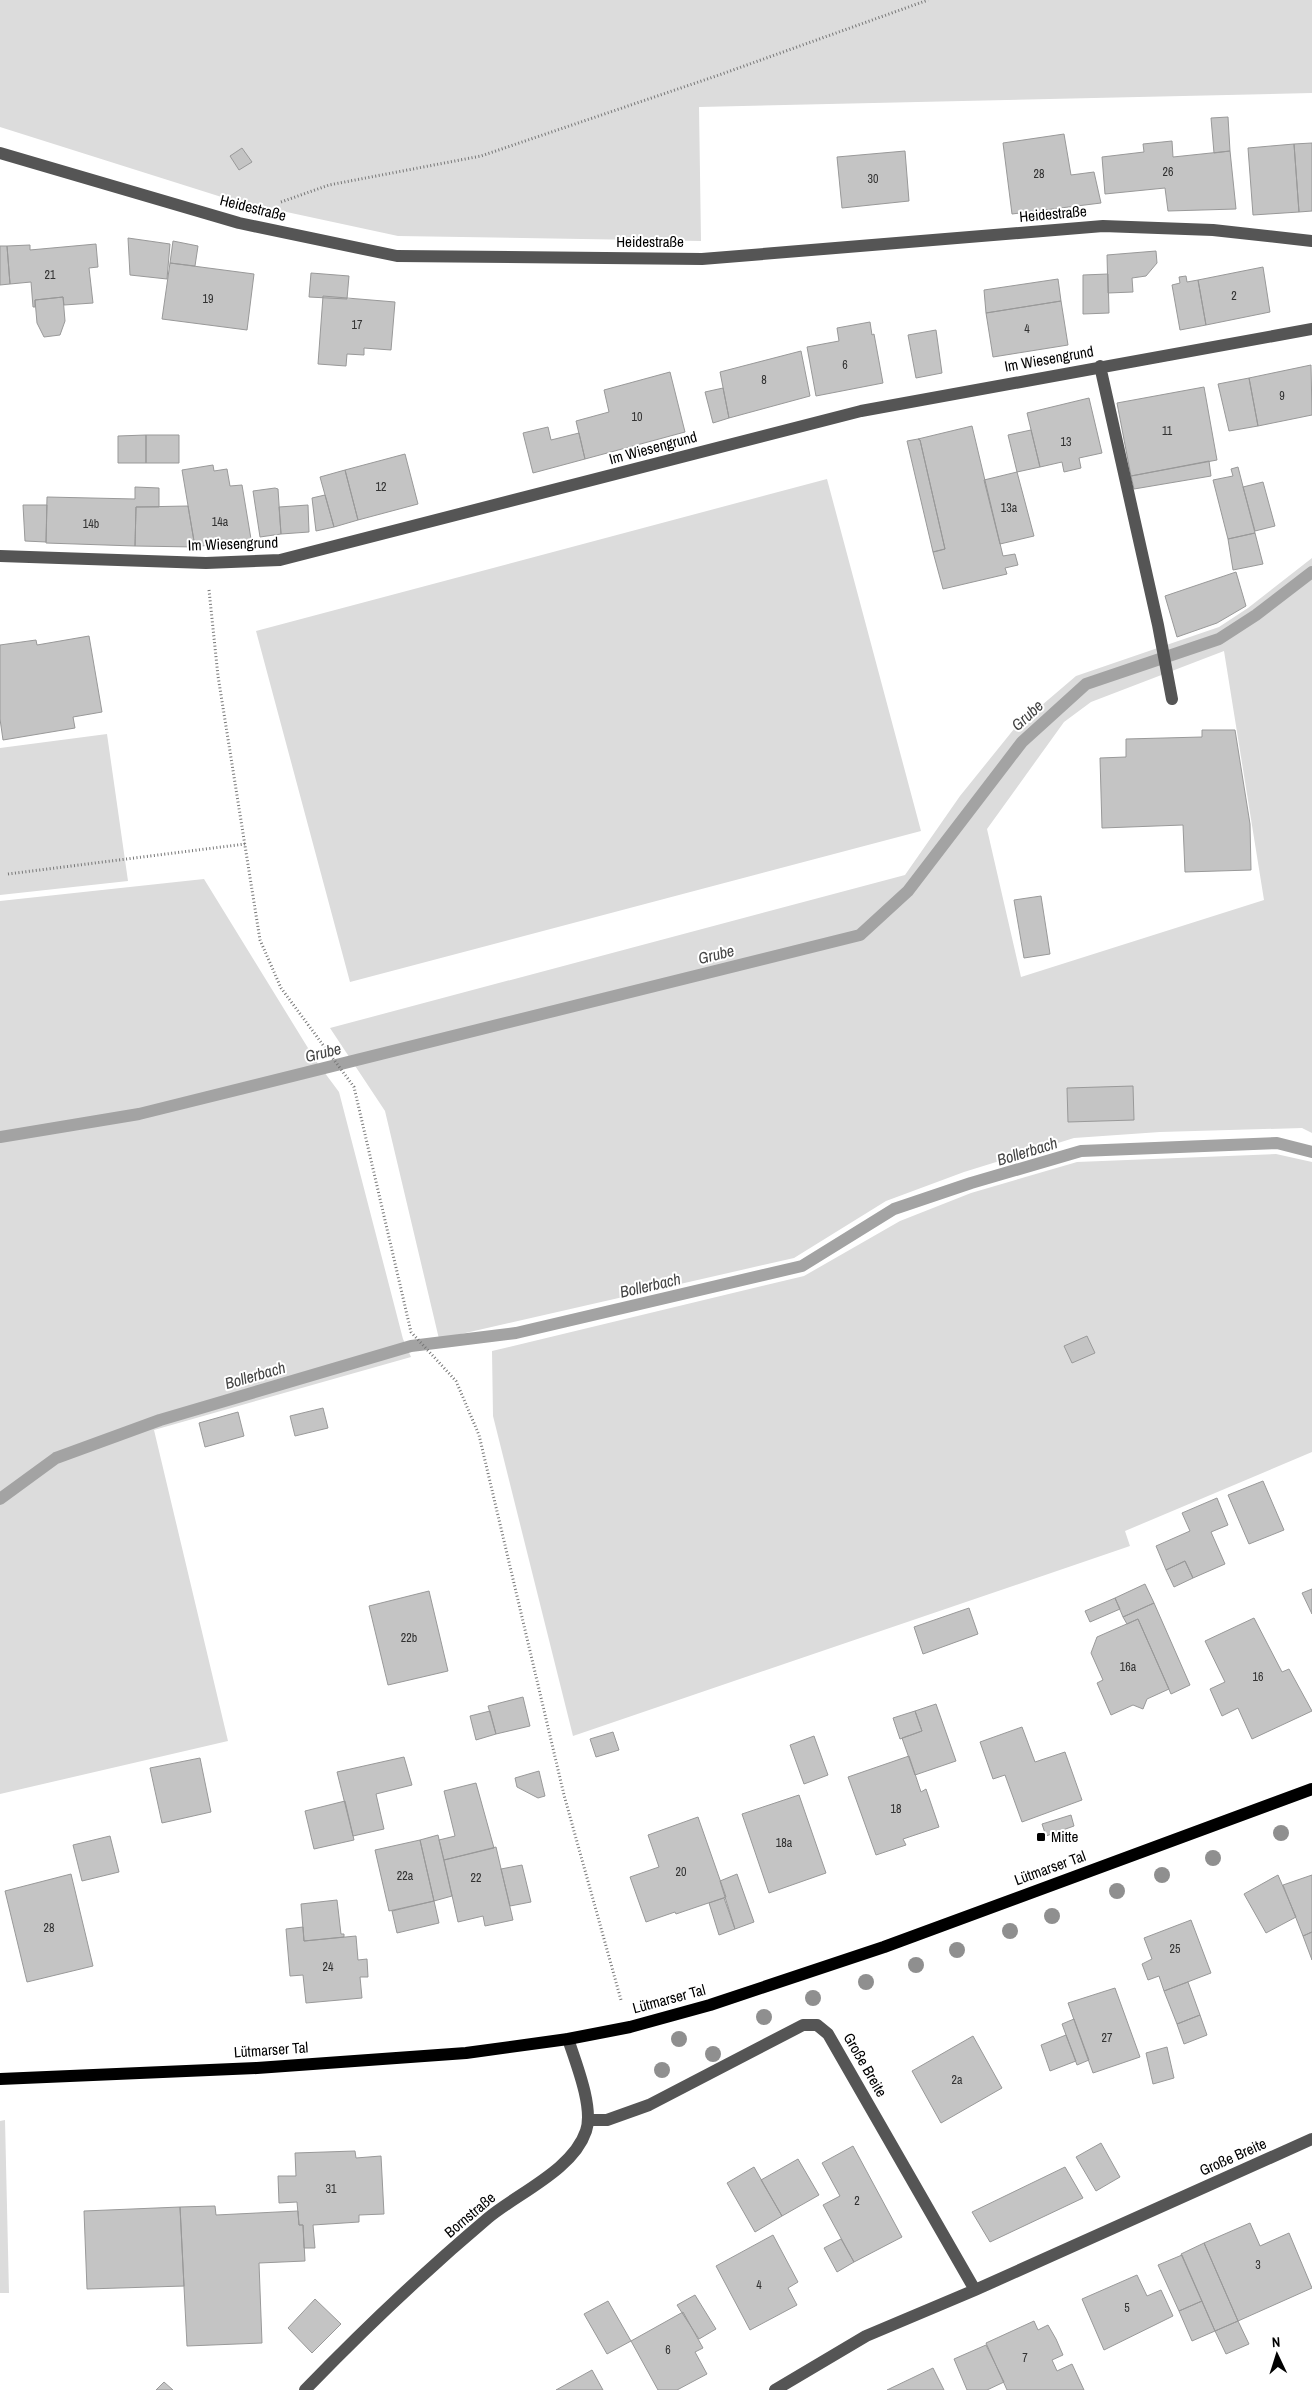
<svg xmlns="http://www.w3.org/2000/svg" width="1312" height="2390" font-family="'Archivo Narrow',sans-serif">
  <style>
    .green { fill: #dcdcdc; fill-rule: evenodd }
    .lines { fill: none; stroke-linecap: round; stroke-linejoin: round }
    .stream { stroke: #a3a3a3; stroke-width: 12 }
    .building { fill: #c4c4c4; stroke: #999 }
    .path { stroke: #777; stroke-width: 3; stroke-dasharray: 1 2.5; stroke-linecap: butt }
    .minor { stroke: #555; stroke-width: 12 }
    .major { stroke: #000; stroke-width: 12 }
    .tree { fill: #8f8f8f }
    .poi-dot { fill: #000; stroke: #fff; stroke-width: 2 }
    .labels { text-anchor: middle; stroke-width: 4; stroke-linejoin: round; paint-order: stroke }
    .number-label { font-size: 12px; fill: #313131 }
    .street-label { font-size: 15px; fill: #000; stroke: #fff }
    .poi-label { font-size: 15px; fill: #000; stroke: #fff; text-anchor: start }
    .water-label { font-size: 16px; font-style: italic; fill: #444; stroke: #fff }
  </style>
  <rect width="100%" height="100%" fill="#fff"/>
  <path class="green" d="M 0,0 L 1312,0 L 1312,93 L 699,107 L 701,241 L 398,236 L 231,200 L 0,127 Z
    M 827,479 L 921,831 L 350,982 L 256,631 Z
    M 1312,558 L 1312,1133 L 1302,1128 L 1160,1132 L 1074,1138 L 964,1172 L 886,1201 L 794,1258 L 439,1339 L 385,1111 L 330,1028 L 905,875 L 960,796 L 1014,729 L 1076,676 L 1219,627 L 1248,608 ZM 1224,651 L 1264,900 L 1021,977 L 987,829 L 1064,722 L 1091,702 Z
    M 107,734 L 128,881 L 0,895 L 0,748 Z
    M 204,879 L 316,1061 L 339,1092 L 403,1339 L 411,1357 L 154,1430 L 228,1741 L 0,1794 L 0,901 Z
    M 1276,1154 L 1312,1162 L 1312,1452 L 1125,1531 L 1130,1546 L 573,1736 L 493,1416 L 492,1351 L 804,1276 L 900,1221 L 971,1193 L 1077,1162 Z
    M 5,2120 L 9,2293 L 0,2293 L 0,2121 Z"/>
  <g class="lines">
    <path class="stream" d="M 0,1137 L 139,1114 L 860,935 L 908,891 L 1022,742 L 1086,684 L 1219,639 L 1256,615 L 1312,572
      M 0,1499 L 56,1458 L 160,1420 L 411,1346 L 516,1333 L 802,1266 L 894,1209 L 971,1183 L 1081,1151 L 1277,1143 L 1312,1152"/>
  </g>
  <path class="building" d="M 1228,117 L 1230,151 L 1214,153 L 1211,118 Z
    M 1064,134 L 1071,175 L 1094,172 L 1101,203 L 1012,214 L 1003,143 Z
    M 1172,141 L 1173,157 L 1230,151 L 1236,209 L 1168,211 L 1165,188 L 1105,194 L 1102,157 L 1144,152 L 1143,144 Z
    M 1312,143 L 1312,211 L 1299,212 L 1294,144 Z
    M 1294,144 L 1299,212 L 1253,215 L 1248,148 Z
    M 242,148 L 252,162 L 239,170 L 230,156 Z
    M 905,151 L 909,201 L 842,208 L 837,157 Z
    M 128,238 L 170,244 L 167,279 L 130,275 Z
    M 173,241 L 198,246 L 195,266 L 170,263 Z
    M 96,244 L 98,267 L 89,268 L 93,303 L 64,305 L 63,297 L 35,300 L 35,307 L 33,307 L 31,282 L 10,284 L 7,246 L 30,245 L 30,250 Z
    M 0,246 L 7,246 L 10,284 L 0,285 Z
    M 1156,251 L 1157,263 L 1146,276 L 1132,278 L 1133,292 L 1108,293 L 1107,255 Z
    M 170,263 L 254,274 L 247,330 L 162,319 Z
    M 1263,267 L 1270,312 L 1206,325 L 1198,280 Z
    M 311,273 L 349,276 L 347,299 L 309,297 Z
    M 1108,274 L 1109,313 L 1083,314 L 1083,275 Z
    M 1186,276 L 1187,282 L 1198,280 L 1206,325 L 1180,330 L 1172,285 L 1180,283 L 1179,277 Z
    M 1058,279 L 1061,301 L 986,313 L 984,290 Z
    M 323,296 L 395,302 L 391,350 L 364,348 L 364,355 L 347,354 L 346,366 L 318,364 Z
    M 63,297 L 65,321 L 60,335 L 44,337 L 37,323 L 35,300 Z
    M 1061,301 L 1068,345 L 993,357 L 986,313 Z
    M 870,322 L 872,335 L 874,334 L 883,383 L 816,396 L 807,347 L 839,341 L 837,328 Z
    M 936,330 L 942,373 L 916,378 L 908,335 Z
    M 801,351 L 810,396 L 729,418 L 720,372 Z
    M 1311,365 L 1312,415 L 1258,426 L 1249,378 Z
    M 670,372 L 685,432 L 585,459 L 576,421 L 609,412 L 604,390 Z
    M 1249,378 L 1258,426 L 1229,431 L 1218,384 Z
    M 1204,387 L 1217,460 L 1131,476 L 1117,403 Z
    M 723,388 L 729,418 L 713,423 L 705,392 Z
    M 1089,398 L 1102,453 L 1079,458 L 1081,468 L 1064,472 L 1062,462 L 1040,467 L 1027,413 Z
    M 972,426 L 1003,556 L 1015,554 L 1018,565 L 1005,568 L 1007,574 L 943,589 L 933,552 L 945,549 L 920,440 L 918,439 Z
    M 548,427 L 551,440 L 579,433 L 585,459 L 533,473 L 523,433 Z
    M 1031,430 L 1040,467 L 1017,472 L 1008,435 Z
    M 146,435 L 179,435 L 179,463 L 146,463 Z
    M 146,435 L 146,463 L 118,463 L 118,436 Z
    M 918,439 L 920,440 L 945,549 L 933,552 L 907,441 Z
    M 405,454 L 418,504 L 358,520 L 345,470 Z
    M 1209,461 L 1211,476 L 1134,489 L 1131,476 Z
    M 213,465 L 214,471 L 227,469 L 230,486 L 242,485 L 251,539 L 195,547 L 182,470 Z
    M 1238,467 L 1255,533 L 1228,539 L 1213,480 L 1233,476 L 1231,469 Z
    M 345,470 L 358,520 L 334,527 L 320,477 Z
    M 1017,472 L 1034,536 L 1000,544 L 984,480 Z
    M 1263,482 L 1275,526 L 1255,531 L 1243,487 Z
    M 135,487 L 159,488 L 159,507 L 136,507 L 135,546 L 46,543 L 47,497 L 135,499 Z
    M 275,488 L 278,489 L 281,534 L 260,537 L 253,491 Z
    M 325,495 L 334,527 L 316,531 L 312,498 Z
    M 23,505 L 47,505 L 46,542 L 25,541 Z
    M 308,505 L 309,532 L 281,534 L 279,507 Z
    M 188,506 L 195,547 L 135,546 L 136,507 Z
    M 1255,533 L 1263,564 L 1233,570 L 1228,539 Z
    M 1236,572 L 1246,606 L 1217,623 L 1177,637 L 1165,596 Z
    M 89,636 L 102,712 L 73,717 L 75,728 L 3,740 L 0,719 L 0,645 L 36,640 L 37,645 Z
    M 1202,730 L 1235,730 L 1250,824 L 1251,870 L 1185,872 L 1183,825 L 1102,828 L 1100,758 L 1126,757 L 1126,739 L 1202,737 Z
    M 1041,896 L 1050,954 L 1024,958 L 1014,900 Z
    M 1133,1086 L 1134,1120 L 1068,1122 L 1067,1088 Z
    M 1087,1336 L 1095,1353 L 1072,1363 L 1064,1346 Z
    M 323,1408 L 328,1428 L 295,1436 L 290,1416 Z
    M 238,1412 L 244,1436 L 205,1447 L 199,1423 Z
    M 1263,1481 L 1284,1530 L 1249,1544 L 1228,1495 Z
    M 1217,1498 L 1228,1525 L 1211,1532 L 1225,1564 L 1193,1578 L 1185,1561 L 1166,1570 L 1156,1546 L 1190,1531 L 1182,1513 Z
    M 1185,1561 L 1193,1578 L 1174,1587 L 1166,1570 Z
    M 1145,1584 L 1154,1603 L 1123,1617 L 1115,1598 Z
    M 1312,1589 L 1312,1614 L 1302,1593 Z
    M 429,1591 L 448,1671 L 388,1685 L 369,1606 Z
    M 1115,1598 L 1120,1609 L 1090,1622 L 1085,1611 Z
    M 1154,1603 L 1190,1685 L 1171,1694 L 1138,1619 L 1127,1624 L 1123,1617 Z
    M 969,1608 L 978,1634 L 923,1654 L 914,1627 Z
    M 1254,1618 L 1282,1672 L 1289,1669 L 1312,1711 L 1252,1739 L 1238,1708 L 1222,1716 L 1210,1689 L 1225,1682 L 1205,1641 Z
    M 1138,1619 L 1169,1689 L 1147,1699 L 1143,1709 L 1133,1705 L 1111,1715 L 1097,1683 L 1103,1680 L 1091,1653 L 1097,1637 Z
    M 523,1697 L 530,1726 L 496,1734 L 488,1706 Z
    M 936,1704 L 956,1761 L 915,1775 L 902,1738 L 922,1731 L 915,1711 Z
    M 490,1711 L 496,1734 L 476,1740 L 470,1716 Z
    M 915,1711 L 922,1731 L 900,1739 L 893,1718 Z
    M 1022,1727 L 1035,1762 L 1065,1752 L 1082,1800 L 1022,1822 L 1005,1775 L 993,1779 L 980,1742 Z
    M 613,1732 L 619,1750 L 596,1757 L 590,1739 Z
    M 814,1736 L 828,1775 L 804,1784 L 790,1745 Z
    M 909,1756 L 921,1792 L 926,1789 L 939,1827 L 903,1839 L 906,1845 L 876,1855 L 848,1777 Z
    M 404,1757 L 412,1785 L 376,1794 L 384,1829 L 353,1836 L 337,1772 Z
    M 200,1758 L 211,1812 L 162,1823 L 150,1768 Z
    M 539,1771 L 545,1796 L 538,1798 L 517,1787 L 515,1778 Z
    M 476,1783 L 494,1848 L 444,1860 L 439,1840 L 455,1836 L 444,1791 Z
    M 799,1795 L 826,1873 L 769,1893 L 742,1814 Z
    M 345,1801 L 354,1840 L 314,1849 L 305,1811 Z
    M 1071,1815 L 1074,1826 L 1046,1836 L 1042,1824 Z
    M 698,1817 L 726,1897 L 676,1914 L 675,1912 L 646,1922 L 630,1877 L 659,1867 L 648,1835 Z
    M 438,1835 L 452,1896 L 434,1901 L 420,1840 Z
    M 110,1836 L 119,1872 L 82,1881 L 73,1845 Z
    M 420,1840 L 434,1901 L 389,1911 L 375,1850 Z
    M 496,1847 L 513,1920 L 485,1926 L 483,1916 L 458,1922 L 444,1860 Z
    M 522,1865 L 531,1902 L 510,1906 L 501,1869 Z
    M 71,1874 L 93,1966 L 27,1982 L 5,1891 Z
    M 737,1874 L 754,1922 L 735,1929 L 720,1881 Z
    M 1278,1875 L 1296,1917 L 1266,1933 L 1244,1894 Z
    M 1312,1875 L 1312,1932 L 1303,1936 L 1283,1885 Z
    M 724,1898 L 735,1929 L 719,1935 L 709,1903 Z
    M 337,1900 L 341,1934 L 344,1934 L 344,1937 L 304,1941 L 301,1904 Z
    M 434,1901 L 439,1923 L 397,1933 L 392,1911 Z
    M 1191,1920 L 1211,1973 L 1164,1991 L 1159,1976 L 1148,1980 L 1142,1964 L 1152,1959 L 1144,1938 Z
    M 303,1927 L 304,1941 L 356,1936 L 358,1960 L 367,1959 L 368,1977 L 360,1977 L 362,1998 L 306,2003 L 303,1975 L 290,1976 L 286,1929 Z
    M 1312,1932 L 1312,1960 L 1303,1936 Z
    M 1188,1982 L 1200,2015 L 1177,2024 L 1164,1991 Z
    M 1115,1988 L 1140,2057 L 1093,2073 L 1068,2003 Z
    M 1200,2015 L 1207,2035 L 1184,2044 L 1177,2024 Z
    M 1074,2019 L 1089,2060 L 1077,2065 L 1062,2024 Z
    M 1066,2035 L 1076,2061 L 1050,2071 L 1041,2045 Z
    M 973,2036 L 1002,2088 L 941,2123 L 912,2071 Z
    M 1167,2047 L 1174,2078 L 1153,2084 L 1146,2053 Z
    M 1101,2143 L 1120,2177 L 1096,2191 L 1076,2157 Z
    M 853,2146 L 902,2237 L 854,2262 L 823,2205 L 840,2196 L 822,2163 Z
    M 355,2151 L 356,2158 L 381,2156 L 384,2214 L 359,2215 L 359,2222 L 313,2225 L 315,2248 L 304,2248 L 303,2225 L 299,2225 L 297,2202 L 279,2203 L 278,2176 L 296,2176 L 295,2153 Z
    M 798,2159 L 819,2195 L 782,2216 L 761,2180 Z
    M 754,2167 L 782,2216 L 755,2232 L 727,2183 Z
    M 1065,2167 L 1083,2198 L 990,2242 L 972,2212 Z
    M 215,2206 L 216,2215 L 298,2211 L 299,2225 L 303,2225 L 305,2261 L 259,2263 L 262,2343 L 187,2346 L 180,2207 Z
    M 180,2207 L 184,2286 L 87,2289 L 84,2211 Z
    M 1250,2223 L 1260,2246 L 1289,2233 L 1312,2288 L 1238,2321 L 1204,2243 Z
    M 773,2235 L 798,2282 L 788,2288 L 797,2305 L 750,2330 L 716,2266 Z
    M 841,2239 L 854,2262 L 837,2272 L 824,2248 Z
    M 1204,2243 L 1238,2321 L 1215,2331 L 1181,2254 Z
    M 1182,2255 L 1202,2301 L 1179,2311 L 1158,2265 Z
    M 1137,2275 L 1147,2296 L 1161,2290 L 1173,2316 L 1104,2350 L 1082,2299 Z
    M 695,2295 L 716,2329 L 699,2339 L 677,2305 Z
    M 315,2299 L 341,2324 L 312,2353 L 288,2328 Z
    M 608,2301 L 631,2341 L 607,2354 L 584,2314 Z
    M 1202,2301 L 1215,2331 L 1192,2341 L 1179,2311 Z
    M 683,2312 L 703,2348 L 695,2352 L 707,2374 L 677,2390 L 658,2390 L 631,2341 Z
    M 1034,2321 L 1038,2330 L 1048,2325 L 1056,2339 L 1063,2355 L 1052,2360 L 1057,2371 L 1072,2364 L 1084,2390 L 1007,2390 L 986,2343 Z
    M 1238,2321 L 1249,2344 L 1226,2354 L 1215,2331 Z
    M 986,2345 L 1004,2382 L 987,2390 L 967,2390 L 954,2359 Z
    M 933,2368 L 944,2390 L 887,2390 Z
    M 592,2370 L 603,2390 L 556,2390 Z
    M 164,2382 L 173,2390 L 156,2390 Z"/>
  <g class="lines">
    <path class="path" d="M 281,202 L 329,185 L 481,156 L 719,75 L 928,0
      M 209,590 L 218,676 L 260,940 L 281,988 L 354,1087 L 411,1332 L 456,1381 L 479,1435 L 564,1795 L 621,2000
      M 8,874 L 245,844"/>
    <path class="minor" d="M 0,153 L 239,223 L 397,256 L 702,259 L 1103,226 L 1213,230 L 1312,241
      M 1100,366 L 1158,625 L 1172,699
      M 0,556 L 206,563 L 280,560 L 861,411 L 1312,329
      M 590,2120 L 607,2120 L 649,2105 L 803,2025 L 817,2025 L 828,2034 L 975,2290
      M 305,2390 C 363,2330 424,2272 488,2218 C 518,2193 573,2170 586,2131 C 594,2108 576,2063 568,2039
      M 775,2390 L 866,2336 L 975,2290 L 1312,2139"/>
    <path class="major" d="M 0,2079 L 257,2068 L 466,2053 L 568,2039 L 630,2027 L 710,2005 L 884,1947 L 1312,1789"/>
  </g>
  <g class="tree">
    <circle cx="1281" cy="1833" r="8"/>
    <circle cx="1213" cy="1858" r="8"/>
    <circle cx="1162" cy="1875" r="8"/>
    <circle cx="1117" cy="1891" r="8"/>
    <circle cx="1052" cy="1916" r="8"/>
    <circle cx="1010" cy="1931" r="8"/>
    <circle cx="957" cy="1950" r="8"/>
    <circle cx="916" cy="1965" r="8"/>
    <circle cx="866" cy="1982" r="8"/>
    <circle cx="813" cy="1998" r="8"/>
    <circle cx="764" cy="2017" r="8"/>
    <circle cx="679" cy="2039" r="8"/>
    <circle cx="713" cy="2054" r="8"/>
    <circle cx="662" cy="2070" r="8"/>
  </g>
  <rect class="poi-dot" x="1036" y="1832" width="10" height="10" rx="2.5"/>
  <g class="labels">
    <g class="number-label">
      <text x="1168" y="176">26</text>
      <text x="1039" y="178">28</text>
      <text x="873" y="183">30</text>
      <text x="50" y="279">21</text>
      <text x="1234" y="300">2</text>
      <text x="208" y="303">19</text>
      <text x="357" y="329">17</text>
      <text x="1027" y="333">4</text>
      <text x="845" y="369">6</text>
      <text x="764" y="384">8</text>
      <text x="1282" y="400">9</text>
      <text x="637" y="421">10</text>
      <text x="1167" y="435">11</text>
      <text x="1066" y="446">13</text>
      <text x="381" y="491">12</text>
      <text x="1009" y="512">13a</text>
      <text x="220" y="526">14a</text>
      <text x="91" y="528">14b</text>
      <text x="409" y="1642">22b</text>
      <text x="1128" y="1671">16a</text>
      <text x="1258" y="1681">16</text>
      <text x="896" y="1813">18</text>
      <text x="784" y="1847">18a</text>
      <text x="681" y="1876">20</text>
      <text x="405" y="1880">22a</text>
      <text x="476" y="1882">22</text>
      <text x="49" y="1932">28</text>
      <text x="1175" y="1953">25</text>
      <text x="328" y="1971">24</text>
      <text x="1107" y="2042">27</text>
      <text x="957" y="2084">2a</text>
      <text x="331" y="2193">31</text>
      <text x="857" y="2205">2</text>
      <text x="1258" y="2269">3</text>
      <text x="759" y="2289">4</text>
      <text x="1127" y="2312">5</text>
      <text x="668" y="2354">6</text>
      <text x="1025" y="2362">7</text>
    </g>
    <g class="street-label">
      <text transform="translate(253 208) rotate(14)" y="5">Heidestraße</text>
      <text transform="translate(1053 214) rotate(-5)" y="5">Heidestraße</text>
      <text x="650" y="247">Heidestraße</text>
      <text transform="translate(1049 359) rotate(-10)" y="5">Im Wiesengrund</text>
      <text transform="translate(653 448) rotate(-15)" y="5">Im Wiesengrund</text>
      <text transform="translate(233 544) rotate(-2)" y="5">Im Wiesengrund</text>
      <text transform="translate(1050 1868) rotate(-20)" y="5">Lütmarser Tal</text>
      <text transform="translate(669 1999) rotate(-15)" y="5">Lütmarser Tal</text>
      <text transform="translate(271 2050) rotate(-4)" y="5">Lütmarser Tal</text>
      <text transform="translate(865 2065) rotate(60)" y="5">Große Breite</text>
      <text transform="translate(1233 2157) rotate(-24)" y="5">Große Breite</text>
      <text transform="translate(470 2215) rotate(-40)" y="5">Bornstraße</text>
    </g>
    <g class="poi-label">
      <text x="1051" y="1842">Mitte</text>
    </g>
    <g class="water-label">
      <text transform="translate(1027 715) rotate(-43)" y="6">Grube</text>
      <text transform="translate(716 954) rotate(-14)" y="6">Grube</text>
      <text transform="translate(323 1052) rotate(-14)" y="6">Grube</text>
      <text transform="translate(1027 1151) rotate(-17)" y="6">Bollerbach</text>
      <text transform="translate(650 1285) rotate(-13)" y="6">Bollerbach</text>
      <text transform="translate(255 1375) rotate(-16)" y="6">Bollerbach</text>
    </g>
  </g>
  <g transform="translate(1277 2355) rotate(356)" stroke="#ffffff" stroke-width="4" paint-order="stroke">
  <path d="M0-4L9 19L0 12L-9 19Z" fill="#000000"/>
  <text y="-8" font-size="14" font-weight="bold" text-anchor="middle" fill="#000000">N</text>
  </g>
</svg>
